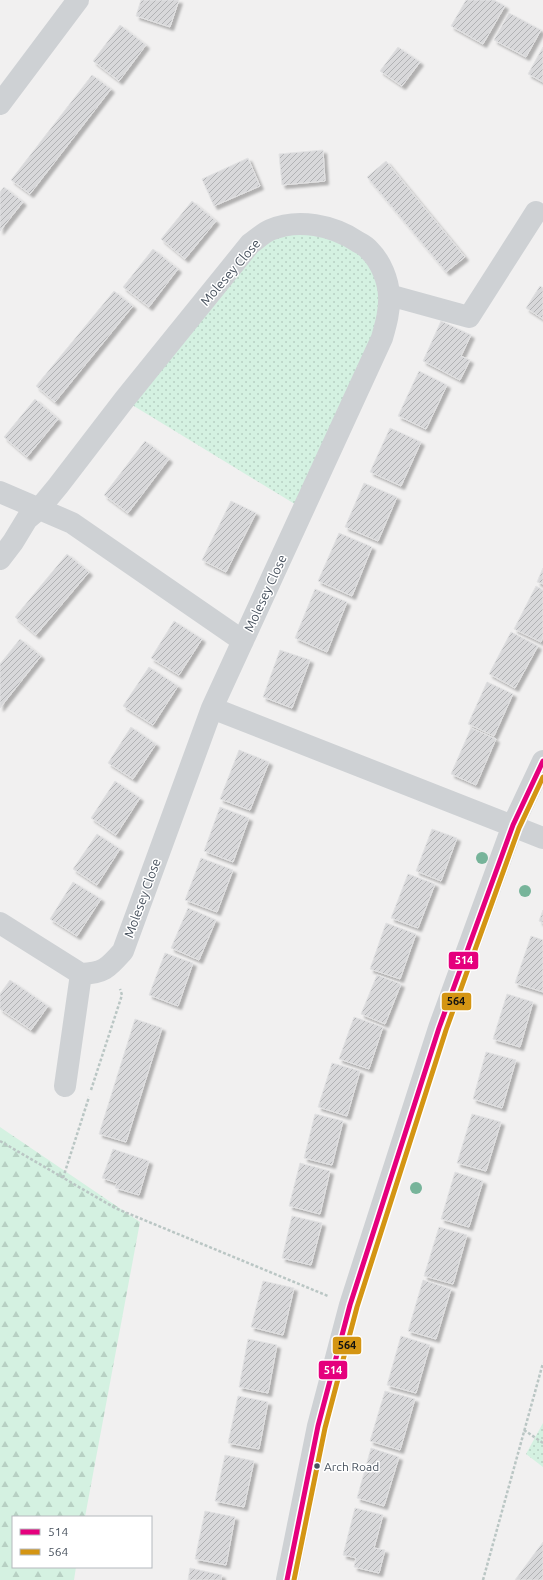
<svg xmlns="http://www.w3.org/2000/svg" width="543" height="1580" font-family="Ubuntu,sans-serif">
  <style>
    .green { fill: url(#green-dots) }
    .forest { fill: url(#forest-firs) }
    .building { fill: url(#building-hatch); stroke: #e2e2e3; filter: url(#shadow) }
    .lines { fill: none; stroke-linecap: round; stroke-linejoin: round }
    .path { stroke: #bac6c4; stroke-width: 2.5; stroke-dasharray: 3 2; stroke-linecap: butt }
    .minor { stroke: #ced1d4; stroke-width: 22 }
    .bus-1-casing { stroke: #fff; stroke-width: 8 }
    .bus-2-casing { stroke: #fff; stroke-width: 8 }
    .bus-1 { stroke: #e5007d; stroke-width: 5 }
    .bus-2 { stroke: #d49513; stroke-width: 5 }
    .tree { fill: #77b49a }
    .bus-dot { fill: #47515d; stroke: #fff; stroke-width: 1.5 }
    .labels { text-anchor: middle; stroke-width: 3; stroke-linejoin: round; paint-order: stroke }
    .bus-label { font-size: 12px; fill: #47515d; stroke: #fff; text-anchor: start }
    .street-label { font-size: 13px; fill: #47515d; stroke: #fff }
    .line-badge { stroke: #fff; stroke-width: 1.5 }
    .badge-label { font-size: 11px; text-anchor: middle; font-weight: bold; fill: #fff }
    .pale-badge-label { font-size: 11px; text-anchor: middle; font-weight: bold; fill: #111 }
  </style>
  <defs>
    <pattern id="green-dots" width="8" height="8" patternUnits="userSpaceOnUse"><rect width="8" height="8" fill="#d4f1e1"/><path d="M2 2h.1M6 6h.1" fill="none" stroke="#b7d0c3" stroke-width="1.8" stroke-linecap="round"/></pattern>
    <pattern id="forest-firs" width="22" height="20" patternUnits="userSpaceOnUse"><rect width="22" height="20" fill="#d4f1e1"/><path d="M5 1l3.5 6h-7zM16 11l3.5 6h-7z" fill="#b7d0c3"/></pattern>
    <pattern id="building-hatch" width="6" height="6" patternUnits="userSpaceOnUse"><rect width="6" height="6" fill="#d8d8da"/><path d="M-1 1l2-2M0 6l6-6M5 7l2-2" fill="none" stroke="#b1b2b4"/></pattern>
    <filter id="shadow"><feDropShadow dx="3.5" dy="3.5" stdDeviation="1" flood-color="#0004"/></filter>
  </defs>
  <rect width="100%" height="100%" fill="#f1f0f0"/>
  <path class="green" d="M 269,230 L 351,237 L 389,295 L 303,509 L 124,400 Z
    M 543,1423 L 543,1467 L 526,1454 Z"/>
  <path class="forest" d="M 0,1127 L 140,1222 L 85,1517 L 13,1517 L 13,1567 L 76,1567 L 74,1580 L 0,1580 Z"/>
  <path class="building" d="M 141,0 L 179,0 L 170,27 L 136,16 Z
    M 466,0 L 494,0 L 505,6 L 483,44 L 451,26 Z
    M 509,13 L 541,30 L 526,57 L 494,40 Z
    M 120,25 L 146,45 L 119,81 L 93,61 Z
    M 398,47 L 420,62 L 402,86 L 380,71 Z
    M 543,47 L 543,82 L 528,74 Z
    M 92,75 L 111,89 L 30,194 L 11,180 Z
    M 323,150 L 325,181 L 282,185 L 279,154 Z
    M 248,158 L 260,186 L 214,206 L 202,179 Z
    M 386,161 L 465,257 L 446,272 L 367,177 Z
    M 4,187 L 23,202 L 0,231 L 0,192 Z
    M 192,201 L 216,221 L 185,259 L 161,239 Z
    M 153,249 L 178,269 L 149,307 L 123,287 Z
    M 540,286 L 543,288 L 543,319 L 526,308 Z
    M 114,291 L 133,306 L 55,402 L 36,386 Z
    M 441,321 L 471,335 L 461,356 L 470,360 L 460,380 L 423,361 Z
    M 419,371 L 447,385 L 426,429 L 398,416 Z
    M 35,399 L 58,419 L 27,457 L 4,437 Z
    M 390,428 L 421,442 L 401,486 L 370,472 Z
    M 145,441 L 169,459 L 128,513 L 104,495 Z
    M 364,483 L 397,497 L 378,541 L 345,527 Z
    M 231,501 L 256,513 L 226,572 L 202,560 Z
    M 339,533 L 372,547 L 352,596 L 318,581 Z
    M 67,554 L 89,572 L 36,635 L 15,617 Z
    M 543,568 L 543,584 L 537,582 Z
    M 536,586 L 543,590 L 543,637 L 541,642 L 514,629 Z
    M 315,589 L 347,602 L 327,652 L 295,638 Z
    M 174,621 L 202,639 L 179,675 L 151,658 Z
    M 511,632 L 538,646 L 515,688 L 489,674 Z
    M 20,639 L 41,656 L 0,708 L 0,664 Z
    M 280,650 L 310,660 L 292,708 L 263,697 Z
    M 149,667 L 178,686 L 153,725 L 123,706 Z
    M 487,682 L 513,694 L 494,736 L 468,724 Z
    M 131,727 L 156,744 L 133,779 L 108,763 Z
    M 471,728 L 496,739 L 476,785 L 451,774 Z
    M 239,750 L 269,762 L 250,810 L 220,799 Z
    M 115,781 L 140,798 L 116,835 L 91,818 Z
    M 220,807 L 249,818 L 233,862 L 204,851 Z
    M 432,829 L 457,838 L 441,881 L 416,871 Z
    M 97,834 L 120,849 L 97,885 L 73,869 Z
    M 201,858 L 233,870 L 217,912 L 185,900 Z
    M 408,874 L 435,884 L 418,928 L 391,918 Z
    M 73,882 L 101,899 L 77,936 L 50,919 Z
    M 188,908 L 216,920 L 199,960 L 171,948 Z
    M 543,910 L 543,923 L 539,921 Z
    M 386,923 L 416,934 L 400,979 L 370,969 Z
    M 531,936 L 543,940 L 543,992 L 515,983 Z
    M 165,953 L 193,963 L 178,1006 L 149,995 Z
    M 377,975 L 401,984 L 385,1024 L 361,1014 Z
    M 10,980 L 48,1006 L 31,1030 L 0,1009 L 0,994 Z
    M 507,994 L 533,1002 L 520,1047 L 493,1039 Z
    M 354,1017 L 383,1027 L 369,1069 L 339,1059 Z
    M 135,1019 L 162,1028 L 126,1142 L 99,1134 Z
    M 486,1052 L 516,1060 L 502,1108 L 473,1099 Z
    M 332,1063 L 360,1071 L 347,1116 L 318,1107 Z
    M 315,1114 L 343,1121 L 332,1165 L 304,1158 Z
    M 472,1114 L 501,1122 L 486,1171 L 457,1163 Z
    M 113,1149 L 149,1161 L 139,1195 L 115,1188 L 117,1183 L 102,1178 Z
    M 300,1163 L 330,1171 L 320,1214 L 289,1206 Z
    M 455,1172 L 483,1181 L 469,1227 L 441,1219 Z
    M 292,1216 L 322,1223 L 311,1265 L 282,1258 Z
    M 439,1227 L 467,1235 L 453,1284 L 424,1276 Z
    M 423,1280 L 451,1289 L 436,1339 L 408,1331 Z
    M 263,1281 L 294,1288 L 283,1335 L 251,1327 Z
    M 401,1336 L 430,1345 L 416,1393 L 387,1385 Z
    M 248,1339 L 277,1345 L 268,1393 L 239,1387 Z
    M 385,1391 L 415,1399 L 400,1450 L 370,1441 Z
    M 238,1396 L 268,1402 L 259,1449 L 228,1443 Z
    M 371,1448 L 399,1457 L 384,1506 L 357,1498 Z
    M 225,1455 L 254,1461 L 244,1507 L 215,1501 Z
    M 355,1508 L 383,1515 L 374,1548 L 385,1550 L 379,1573 L 354,1567 L 356,1558 L 343,1555 Z
    M 205,1511 L 235,1517 L 226,1565 L 195,1559 Z
    M 543,1542 L 543,1580 L 515,1580 Z
    M 190,1568 L 222,1575 L 221,1580 L 188,1580 Z"/>
  <g class="lines">
    <path class="path" d="M 91,1090 L 122,995 L 120,989
      M 0,1141 L 115,1208 L 328,1296
      M 63,1178 L 89,1097
      M 524,1430 L 543,1443
      M 483,1580 L 543,1363"/>
    <path class="minor" d="M 0,104 L 78,0
      M 389,295 L 469,317 L 536,212
      M 0,492 L 72,523 L 243,641
      M 0,559 L 13,542 L 27,519 L 39,509 L 58,486 L 124,400 L 250,244 C 256,240 263,233 270,230 C 298,218 333,225 358,242 C 362,244 367,247 370,251 C 381,262 388,280 389,295 C 390,310 386,324 382,338 L 212,708 L 123,951 C 108,968 104,973 81,974 L 0,923
      M 212,708 L 543,838
      M 65,1086 L 81,974
      M 287,1580 L 318,1426 L 350,1305 L 439,1028 L 513,825 L 543,761"/>
    <g class="bus-1-casing">
      <path id="bus-1" d="M 287,1580 L 318,1426 L 350,1305 L 439,1028 L 513,825 L 543,761"/>
    </g>
    <g class="bus-2-casing">
      <path id="bus-2" d="M 294,1580 L 325,1428 L 357,1307 L 446,1030 L 519,828 L 543,777"/>
    </g>
    <use href="#bus-1" class="bus-1"/>
    <use href="#bus-2" class="bus-2"/>
  </g>
  <g class="tree">
    <circle cx="482" cy="858" r="6"/>
    <circle cx="525" cy="891" r="6"/>
    <circle cx="416" cy="1188" r="6"/>
  </g>
  <circle class="bus-dot" cx="317" cy="1466" r="3.5"/>
  <g class="labels">
    <g class="bus-label">
      <text x="324" y="1471">Arch Road</text>
    </g>
    <g class="street-label">
      <text transform="translate(230 272) rotate(-49)" y="5">Molesey Close</text>
      <text transform="translate(265 593) rotate(-65)" y="5">Molesey Close</text>
      <text transform="translate(142 898) rotate(-70)" y="5">Molesey Close</text>
    </g>
  </g>
  <g class="line-badge">
    <rect x="448" y="951" width="31" height="19" rx="4" fill="#e5007d"/>
    <rect x="441" y="992" width="31" height="19" rx="4" fill="#d49513"/>
    <rect x="332" y="1336" width="30" height="19" rx="4" fill="#d49513"/>
    <rect x="318" y="1360" width="30" height="20" rx="4" fill="#e5007d"/>
  </g>
  <g class="badge-label">
    <text x="464" y="964">514</text>
    <text x="333" y="1374">514</text>
  </g>
  <g class="pale-badge-label">
    <text x="456" y="1005">564</text>
    <text x="347" y="1349">564</text>
  </g>
  <rect x="12" y="1516" width="140" height="52" fill="#ffffff" stroke="#b5b9be"/>
  <rect x="20" y="1529" width="20" height="6" fill="#e5007d" stroke="#b5b9be"/>
  <text x="48" y="1536" font-size="12" fill="#47515d">514</text>
  <rect x="20" y="1549" width="20" height="6" fill="#d49513" stroke="#b5b9be"/>
  <text x="48" y="1556" font-size="12" fill="#47515d">564</text>
</svg>
